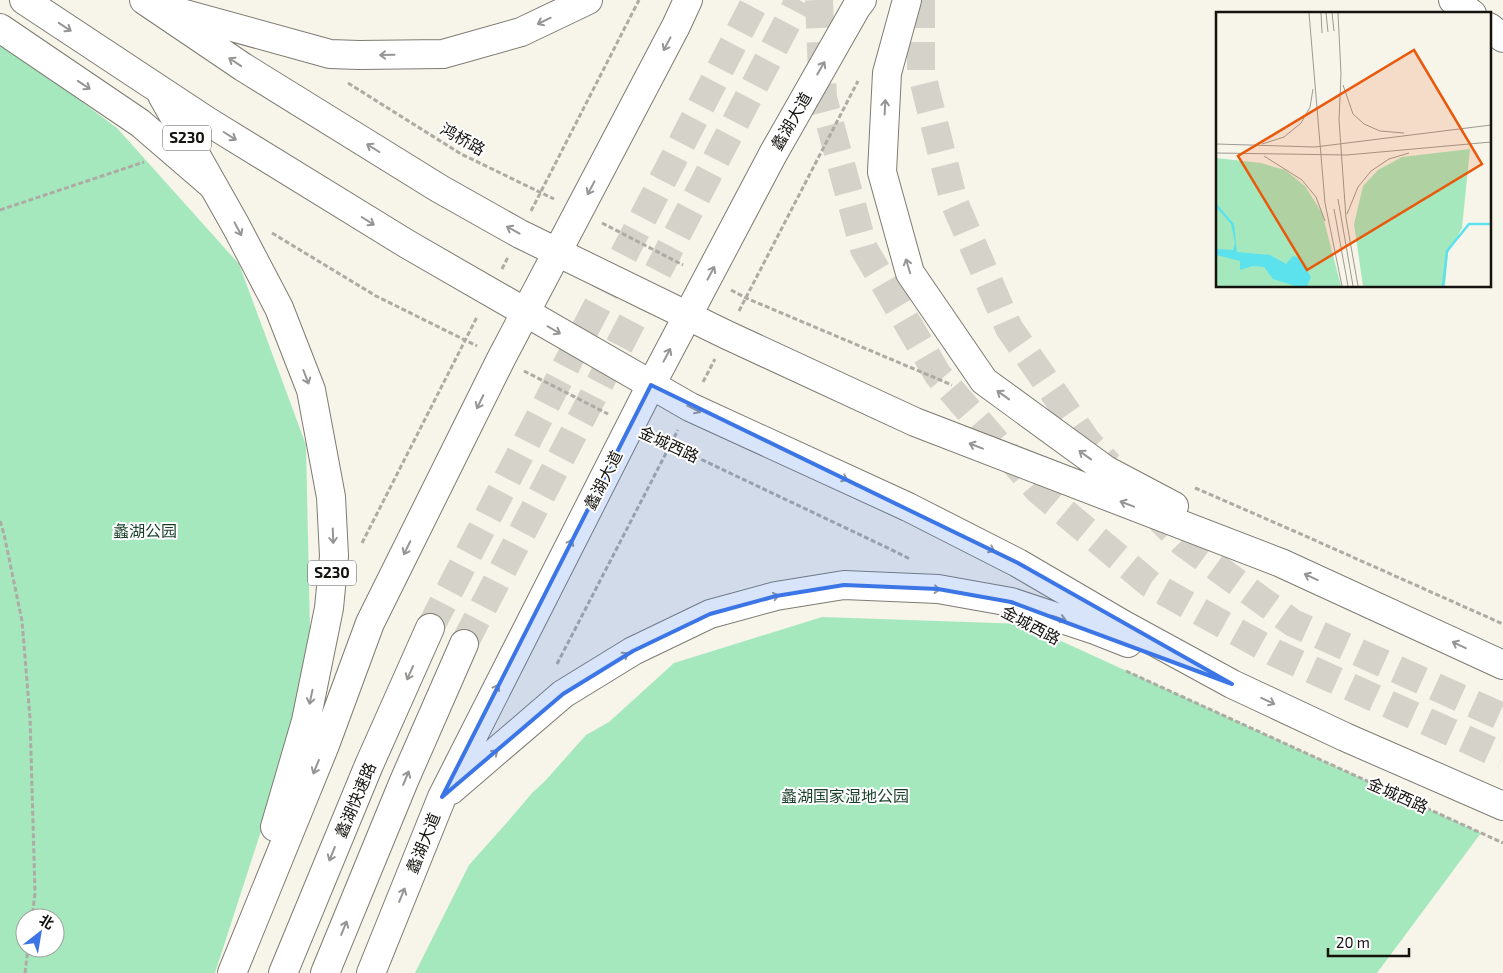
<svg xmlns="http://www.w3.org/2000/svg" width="1503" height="973" font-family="'Exo 2','Noto Sans SC',sans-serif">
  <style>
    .green { fill: #a6e8bd; fill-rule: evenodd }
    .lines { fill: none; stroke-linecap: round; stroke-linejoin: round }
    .highway-tunnel { stroke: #d5d2c9; stroke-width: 28; stroke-dasharray: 28 14; stroke-linecap: butt }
    .minor-casing { stroke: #7e7b72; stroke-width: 30 }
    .major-casing { stroke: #7e7b72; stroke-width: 30 }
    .highway-casing { stroke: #7e7b72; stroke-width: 30 }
    .path { stroke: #adaba3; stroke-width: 3; stroke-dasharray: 5 2.5; stroke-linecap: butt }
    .minor { stroke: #fff; stroke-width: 28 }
    .major { stroke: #fff; stroke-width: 28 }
    .highway { stroke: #fff; stroke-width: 28 }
    .oneway { stroke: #959593 }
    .marked { fill: #3c76e6; fill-opacity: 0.2; stroke: #3c76e6; stroke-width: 4; stroke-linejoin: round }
    .labels { text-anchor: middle; stroke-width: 4; stroke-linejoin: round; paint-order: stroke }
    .shield { fill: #fff; stroke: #5a5a57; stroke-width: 1 }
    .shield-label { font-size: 15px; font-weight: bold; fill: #14130f }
    .street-label { font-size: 16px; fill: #14130f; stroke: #fff }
    .park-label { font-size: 16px; fill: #183e28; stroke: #fff }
    .inset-river { fill: none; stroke: #5be2ed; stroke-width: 2.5 }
    .inset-road { fill: none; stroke: #9c9a92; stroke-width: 1 }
    .view { fill: #e8590c; fill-opacity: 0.15; stroke: #e8590c; stroke-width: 2.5 }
    .inset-edge { fill: none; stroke: #14130f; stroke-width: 2.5 }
  </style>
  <rect width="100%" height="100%" fill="#f7f4ea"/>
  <path class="green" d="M 0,41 L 117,128 L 239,264 L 306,445 L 311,677 L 215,973 L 0,973 ZM 25,918 L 55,918 L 55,948 L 25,948 Z
    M 822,617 L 1024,624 L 1481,833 L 1377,973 L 415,973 L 469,865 L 510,819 L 532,793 L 545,781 L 586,735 L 609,722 L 674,663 Z"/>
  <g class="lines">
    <path class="highway-tunnel" d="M 819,0 L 823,98 L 864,249 L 938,375 L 1038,490 L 1150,584 L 1275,653 L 1503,756
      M 921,0 L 921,71 L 954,202 L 1009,328 L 1087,441 L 1109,465
      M 1152,511 L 1183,543 L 1293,623 L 1503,717
      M 430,628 L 756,0
      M 464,644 L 799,0"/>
    <g class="minor-casing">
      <path id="minor" d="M 1453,0 L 1472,14
        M 1489,27 L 1503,38
        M 0,28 L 140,123 L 212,185"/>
    </g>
    <g class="major-casing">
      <path id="major" d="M 24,0 L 207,121 L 407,244 L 690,407 L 908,507 L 1018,563 L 1124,625 L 1232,684 L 1345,737 L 1503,806
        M 144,0 L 243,67 L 440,189 L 520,234 L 727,335 L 915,422 L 1281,563 L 1503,665
        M 907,0 L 887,73 L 882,172 L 910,273 L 984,381 L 1106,470 L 1174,506
        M 174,11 L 330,54 L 359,55 L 443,54 L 521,32 L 588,0
        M 162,95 L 236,226 L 279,308 L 311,390 L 331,497 L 334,556 L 329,608 L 306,721 L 275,827
        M 451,790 L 563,694 L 633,651 L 710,614 L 776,596 L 844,585 L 938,589 L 1011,602 L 1095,630 L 1128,643
        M 232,973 L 325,745 L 370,623 L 501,359 L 676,26 L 688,0
        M 371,973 L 442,797 L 651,385 L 773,154 L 856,8 L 862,0"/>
    </g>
    <g class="highway-casing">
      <path id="highway" d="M 283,973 L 369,765 L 430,628
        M 325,973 L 404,781 L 464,644"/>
    </g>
    <path class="path" d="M 348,83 L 461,154 L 554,199
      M 0,210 L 144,162
      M 531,211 L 639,0
      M 602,223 L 683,265
      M 272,233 L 376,296 L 477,346
      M 502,269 L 508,257
      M 731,290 L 746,298 L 952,385
      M 739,311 L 858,81
      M 524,371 L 608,414
      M 703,382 L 715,359
      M 654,437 L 890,549 L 910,559
      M 1195,488 L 1294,531 L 1503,624
      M 0,521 L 4,534 L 22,621 L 30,718 L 35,893 L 32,918
      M 362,543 L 477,317
      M 557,664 L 678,430
      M 1126,671 L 1503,843
      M 25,973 L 28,948"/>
    <use href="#minor" class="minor"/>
    <use href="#major" class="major"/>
    <use href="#highway" class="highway"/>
  </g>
  <defs><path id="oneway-shaft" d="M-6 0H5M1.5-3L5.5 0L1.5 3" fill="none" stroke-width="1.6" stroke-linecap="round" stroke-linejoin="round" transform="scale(1.25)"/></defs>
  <g class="oneway">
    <use href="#oneway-shaft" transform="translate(544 21) rotate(154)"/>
    <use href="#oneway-shaft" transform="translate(65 27) rotate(34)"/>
    <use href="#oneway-shaft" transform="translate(667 44) rotate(118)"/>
    <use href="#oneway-shaft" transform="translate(387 55) rotate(179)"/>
    <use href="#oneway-shaft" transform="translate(235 62) rotate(-146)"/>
    <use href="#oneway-shaft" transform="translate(821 68) rotate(-60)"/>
    <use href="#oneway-shaft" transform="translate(84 85) rotate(34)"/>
    <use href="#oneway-shaft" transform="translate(885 107) rotate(-87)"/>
    <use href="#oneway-shaft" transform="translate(230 136) rotate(32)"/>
    <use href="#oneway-shaft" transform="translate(373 148) rotate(-148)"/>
    <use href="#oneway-shaft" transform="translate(591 188) rotate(118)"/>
    <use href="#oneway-shaft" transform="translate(368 221) rotate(32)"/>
    <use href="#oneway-shaft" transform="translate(238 229) rotate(62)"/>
    <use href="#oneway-shaft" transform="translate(513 230) rotate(-151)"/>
    <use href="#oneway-shaft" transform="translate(908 266) rotate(-107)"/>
    <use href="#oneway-shaft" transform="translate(711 273) rotate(-62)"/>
    <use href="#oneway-shaft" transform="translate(554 330) rotate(30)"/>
    <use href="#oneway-shaft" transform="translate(667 355) rotate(-62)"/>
    <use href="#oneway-shaft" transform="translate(306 377) rotate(69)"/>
    <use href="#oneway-shaft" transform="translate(1003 395) rotate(-144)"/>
    <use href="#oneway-shaft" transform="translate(480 402) rotate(116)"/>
    <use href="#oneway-shaft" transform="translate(694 409) rotate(26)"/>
    <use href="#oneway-shaft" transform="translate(976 446) rotate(-159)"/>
    <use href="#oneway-shaft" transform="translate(1085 455) rotate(-144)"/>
    <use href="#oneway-shaft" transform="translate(841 477) rotate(25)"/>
    <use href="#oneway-shaft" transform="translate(1127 504) rotate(-159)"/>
    <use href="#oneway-shaft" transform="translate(333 536) rotate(88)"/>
    <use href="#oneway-shaft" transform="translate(569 546) rotate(-63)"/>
    <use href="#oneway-shaft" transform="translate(407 548) rotate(116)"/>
    <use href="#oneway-shaft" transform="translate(988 548) rotate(27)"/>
    <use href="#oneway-shaft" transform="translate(1311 577) rotate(-155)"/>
    <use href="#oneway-shaft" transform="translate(933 589) rotate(4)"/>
    <use href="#oneway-shaft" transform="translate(772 597) rotate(-14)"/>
    <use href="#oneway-shaft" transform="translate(1059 618) rotate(18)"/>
    <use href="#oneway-shaft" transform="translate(1459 645) rotate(-155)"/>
    <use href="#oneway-shaft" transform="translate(622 657) rotate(-32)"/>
    <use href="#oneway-shaft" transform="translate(410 673) rotate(114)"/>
    <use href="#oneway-shaft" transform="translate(495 691) rotate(-63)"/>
    <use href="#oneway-shaft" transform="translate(311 697) rotate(102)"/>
    <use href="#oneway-shaft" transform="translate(1268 701) rotate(25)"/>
    <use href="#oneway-shaft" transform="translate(492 755) rotate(-40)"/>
    <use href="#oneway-shaft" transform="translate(316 767) rotate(112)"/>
    <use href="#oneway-shaft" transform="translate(406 778) rotate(-67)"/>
    <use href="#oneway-shaft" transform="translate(332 854) rotate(112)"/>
    <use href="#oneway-shaft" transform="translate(402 895) rotate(-68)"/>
    <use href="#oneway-shaft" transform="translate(344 928) rotate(-68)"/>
  </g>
  <path class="marked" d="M 651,385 L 1018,563 L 1232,684 L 1011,602 L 938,589 L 844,585 L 776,596 L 710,614 L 633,651 L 563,694 L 442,797 Z"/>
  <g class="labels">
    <g class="shield">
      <rect x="163" y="125.5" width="48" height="25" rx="4"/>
      <rect x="308" y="560.5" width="48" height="25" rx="4"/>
    </g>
    <g class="shield-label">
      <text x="187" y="143">S230</text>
      <text x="332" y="578">S230</text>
    </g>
    <g class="street-label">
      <text transform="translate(791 121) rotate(-60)" y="6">蠡湖大道</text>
      <text transform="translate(463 139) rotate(29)" y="6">鸿桥路</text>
      <text transform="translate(669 444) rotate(25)" y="6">金城西路</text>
      <text transform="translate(603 480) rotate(-63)" y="6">蠡湖大道</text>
      <text transform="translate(1031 625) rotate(28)" y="6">金城西路</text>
      <text transform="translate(1398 795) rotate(24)" y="6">金城西路</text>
      <text transform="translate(355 800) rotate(-67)" y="6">蠡湖快速路</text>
      <text transform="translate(423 843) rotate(-68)" y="6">蠡湖大道</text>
    </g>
    <g class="park-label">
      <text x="145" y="537">蠡湖公园</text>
      <text x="845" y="802">蠡湖国家湿地公园</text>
    </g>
  </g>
  <g transform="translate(1216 12)">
    <rect width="275" height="275" fill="#f7f4ea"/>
    <path d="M 254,137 L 246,216 L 232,241 L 229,274 L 147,274 L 138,212 L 147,174 L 162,158 L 186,145 ZM 0,146 L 45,151 L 69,158 L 89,174 L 106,201 L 125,274 L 0,274 Z" fill="#a6e8bd"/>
    <path d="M 0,191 L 18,212 L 21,240 L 54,243 L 70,252 L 77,244 L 83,246 L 95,265 L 91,274 L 79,274 L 57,267 L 48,255 L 37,254 L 24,258 L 24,249 L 0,243 L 0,237 L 17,238 L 19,231 L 15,212 L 0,195 Z" fill="#5be2ed"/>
    <path class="inset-river" d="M 227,274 L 231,239 L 253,212 L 275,212"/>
    <path class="inset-road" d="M 93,1 L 109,191 L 126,274M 105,1 L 106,21M 110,1 L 112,20M 116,1 L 118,19M 122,1 L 125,62 L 123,108 L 130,206 L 142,274M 127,73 L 137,102 L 148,112 L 164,119 L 188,121M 0,132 L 99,135 L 275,113M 46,132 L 68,125 L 85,111 L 94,95 L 97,77M 0,141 L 131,143 L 275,130M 48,144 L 86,168 L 100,185 L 109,209M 122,187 L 137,274M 118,197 L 132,274M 131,202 L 142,175 L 155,159 L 173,147 L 193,141"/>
    <path class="view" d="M 198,38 L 266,152 L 91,258 L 22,144 Z"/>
    <rect width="275" height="275" class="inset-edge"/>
  </g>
  <g transform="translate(40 933) rotate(31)"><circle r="24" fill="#ffffff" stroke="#a1a19f"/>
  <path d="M0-4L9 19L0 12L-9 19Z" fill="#3c76e6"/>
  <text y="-8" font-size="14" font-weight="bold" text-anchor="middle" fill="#14130f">北</text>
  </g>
  <path d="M1328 948v8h81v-8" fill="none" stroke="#14130f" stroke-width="2.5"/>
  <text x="1336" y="948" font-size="15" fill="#14130f" stroke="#ffffff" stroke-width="4" paint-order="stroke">20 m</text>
</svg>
